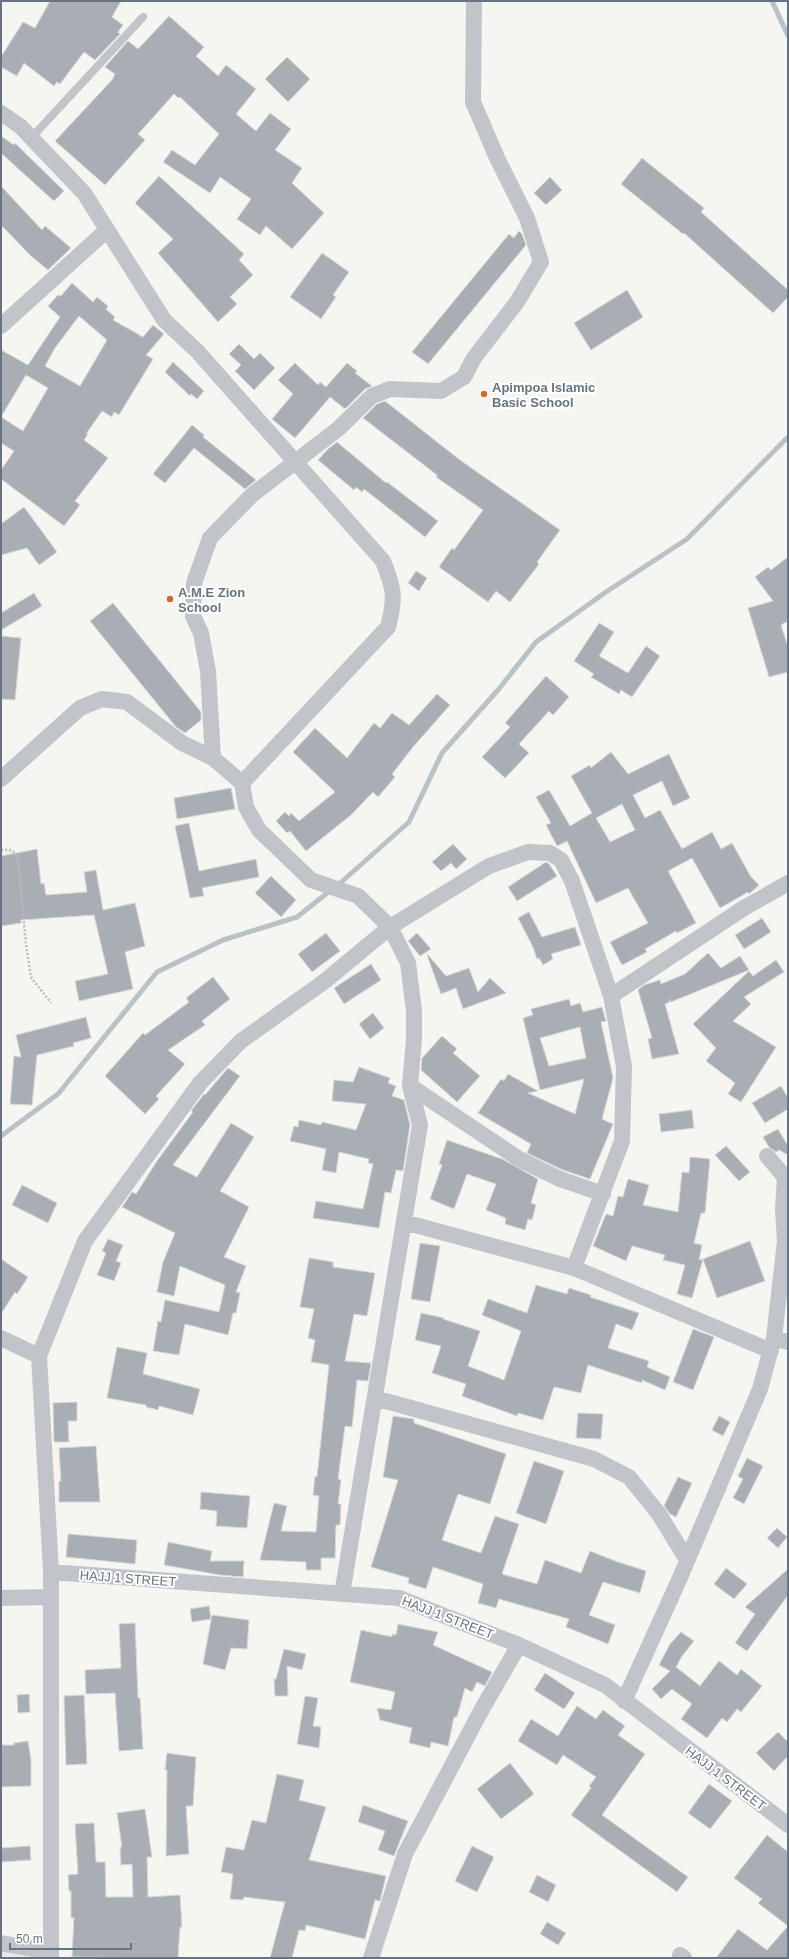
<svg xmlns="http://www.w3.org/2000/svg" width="789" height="1959" font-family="Arial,sans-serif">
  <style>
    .built { fill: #e6e7e6 }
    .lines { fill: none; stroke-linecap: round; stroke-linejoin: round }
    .stream { stroke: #b9c3c7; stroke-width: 5 }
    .building { fill: #a8aeb4; stroke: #d7d7d5; fill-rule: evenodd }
    .path { stroke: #b9bbbe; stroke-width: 2.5; stroke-dasharray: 2 2; stroke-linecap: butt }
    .service { stroke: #c1c4c8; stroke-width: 8 }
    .minor { stroke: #c1c4c8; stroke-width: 16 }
    .poi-dot { fill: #d76531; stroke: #fff; stroke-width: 1.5 }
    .labels { text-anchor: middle; stroke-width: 4; stroke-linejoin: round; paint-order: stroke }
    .poi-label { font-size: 13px; font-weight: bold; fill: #667381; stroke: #fff; text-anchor: start }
    .street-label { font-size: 13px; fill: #667381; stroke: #fff }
  </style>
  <rect width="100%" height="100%" fill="#f5f6f2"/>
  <path class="built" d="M 1,1951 L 34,1954 L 34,1958 L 1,1958 Z"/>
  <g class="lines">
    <path class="stream" d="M 772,1 L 788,36
      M 338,885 L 409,822 L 442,753 L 498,690 L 536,642 L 606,592 L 687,539 L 788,437
      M 1,1136 L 58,1094 L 157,972 L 223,940 L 297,917 L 331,890"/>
  </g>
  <path class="building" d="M 50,1 L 121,1 L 112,17 L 123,25 L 118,32 L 120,34 L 95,60 L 84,52 L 60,84 L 57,82 L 54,86 L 24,63 L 17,76 L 1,67 L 1,57 L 23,22 L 35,28 Z
    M 169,16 L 204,47 L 196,56 L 218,76 L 226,65 L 256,89 L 236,114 L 256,131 L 270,113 L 291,129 L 275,150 L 302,168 L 292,183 L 324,213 L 292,249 L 266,226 L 260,235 L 237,219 L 251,199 L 220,177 L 210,193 L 163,162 L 172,150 L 195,165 L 219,134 L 180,97 L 178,98 L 174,94 L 138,134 L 145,140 L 105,185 L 55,141 L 112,80 L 115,74 L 105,67 L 128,41 L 138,49 Z
    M 287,57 L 310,79 L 288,102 L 265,79 Z
    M 1,136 L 14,145 L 15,143 L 64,191 L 54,201 L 45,193 L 1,153 Z
    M 642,158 L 704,208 L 701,212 L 788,290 L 788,297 L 773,313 L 684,233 L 683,234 L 621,184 Z
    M 159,176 L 244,254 L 239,260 L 253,275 L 230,297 L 237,304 L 218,322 L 158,253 L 173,239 L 135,203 Z
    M 550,177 L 562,190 L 546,205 L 534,193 Z
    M 1,186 L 42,230 L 45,226 L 71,248 L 48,270 L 31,256 L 1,225 Z
    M 519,231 L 522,234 L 526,245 L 428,364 L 412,352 L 509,234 L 514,238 Z
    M 322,253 L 349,272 L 333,295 L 336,297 L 321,319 L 290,297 Z
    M 72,283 L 93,302 L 97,297 L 108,306 L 106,309 L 115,317 L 113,320 L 143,337 L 153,325 L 164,334 L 146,355 L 153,359 L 119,415 L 114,412 L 112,417 L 102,411 L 86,434 L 88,434 L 84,440 L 108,458 L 75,501 L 80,505 L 64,526 L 1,479 L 1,470 L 14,451 L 1,443 L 1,350 L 28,365 L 60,317 L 48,306 L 58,295 L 61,296 ZM 79,316 L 107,340 L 80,386 L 45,366 L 55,348 ZM 26,375 L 48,388 L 23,431 L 1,417 Z
    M 627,290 L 643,317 L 591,350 L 574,323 Z
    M 239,344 L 254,359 L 260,353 L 275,368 L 254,390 L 235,371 L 241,365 L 229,354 Z
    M 173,362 L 204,391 L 197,399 L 191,394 L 190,396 L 165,372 Z
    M 295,363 L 318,385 L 320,382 L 326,387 L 347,363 L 357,371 L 355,373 L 372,386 L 365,389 L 345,409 L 330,397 L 295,438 L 272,419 L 293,394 L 278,380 Z
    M 385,401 L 460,460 L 560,530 L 537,562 L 539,564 L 510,602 L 496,591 L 488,602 L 439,567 L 452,548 L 454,550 L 483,510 L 436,477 L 437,475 L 363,418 L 377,404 Z
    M 192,425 L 204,435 L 203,437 L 256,480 L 245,489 L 194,448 L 165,483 L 153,474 Z
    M 337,442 L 386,483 L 387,482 L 438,521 L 425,537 L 364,489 L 362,492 L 356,487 L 354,490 L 318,460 L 328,449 Z
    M 24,507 L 57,552 L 39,565 L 27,548 L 1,555 L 1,524 Z
    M 788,557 L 788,621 L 781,625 L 788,647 L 788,672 L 769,677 L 748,608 L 773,601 L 755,577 L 768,567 L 771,570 Z
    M 416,571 L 427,578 L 419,591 L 408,583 Z
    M 34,593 L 42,606 L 1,630 L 1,613 Z
    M 113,603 L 201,712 L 201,720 L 185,733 L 176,727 L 90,621 Z
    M 599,623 L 614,632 L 599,656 L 628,673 L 646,646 L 660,656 L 632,697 L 621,690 L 619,694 L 591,677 L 594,674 L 574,661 Z
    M 1,636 L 21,638 L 15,700 L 1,699 Z
    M 546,676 L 569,697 L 553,715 L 549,711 L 519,744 L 529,753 L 505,778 L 482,757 L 510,727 L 505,723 Z
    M 437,694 L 450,705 L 413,747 L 392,774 L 395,777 L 378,797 L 373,792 L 351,815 L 306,851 L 290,831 L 287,833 L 276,821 L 285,812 L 289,816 L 291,813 L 299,821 L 335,792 L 293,752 L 315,728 L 347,758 L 374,723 L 380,728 L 392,713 L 409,725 Z
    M 611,752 L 628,774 L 669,754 L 690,798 L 673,806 L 662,781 L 633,795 L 645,818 L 660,810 L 682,849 L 712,832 L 721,849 L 732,843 L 751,877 L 759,885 L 749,894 L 748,892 L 720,908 L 692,858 L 668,871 L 696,923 L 677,933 L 676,931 L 645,949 L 647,952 L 622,965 L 610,942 L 648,923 L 628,888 L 596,903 L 567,841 L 557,846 L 546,825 L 551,823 L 536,797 L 549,790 L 570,826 L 592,813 L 571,776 L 590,765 L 591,768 ZM 622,804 L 635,830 L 610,842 L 596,818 Z
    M 231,788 L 235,809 L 177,819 L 174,798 Z
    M 189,823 L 199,871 L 256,859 L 259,877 L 202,888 L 204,896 L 190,898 L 175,826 Z
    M 453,844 L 467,859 L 456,869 L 451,863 L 441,871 L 432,862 Z
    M 37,849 L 41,884 L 44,883 L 46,895 L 87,892 L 84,872 L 96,870 L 103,910 L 135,903 L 145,946 L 125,952 L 133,989 L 79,1001 L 75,981 L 108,974 L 94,915 L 21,920 L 21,923 L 1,926 L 1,856 Z
    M 546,862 L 549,864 L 557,876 L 517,901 L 508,887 Z
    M 271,876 L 296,900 L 281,917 L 255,893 Z
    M 529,912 L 542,937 L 575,927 L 581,945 L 551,954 L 553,959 L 543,965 L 539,958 L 537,959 L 533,947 L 518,918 Z
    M 762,918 L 771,932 L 744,949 L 735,935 Z
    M 326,933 L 340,951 L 312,972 L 298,954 Z
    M 417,933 L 431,949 L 420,956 L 408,941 Z
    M 708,953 L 721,968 L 740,956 L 749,970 L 671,1002 L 669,999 L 670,1002 L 665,1004 L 679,1054 L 652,1059 L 648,1039 L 652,1038 L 638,990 L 644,985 L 660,980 L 661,984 L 685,974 Z
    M 427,955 L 428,955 L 446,976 L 469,968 L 478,992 L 490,978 L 506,993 L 463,1009 L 456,988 L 441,994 Z
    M 776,960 L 784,972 L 744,997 L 751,1004 L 733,1021 L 776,1047 L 741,1102 L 728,1094 L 735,1083 L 706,1061 L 716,1048 L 693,1024 L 749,971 L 753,976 Z
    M 371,964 L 381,980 L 344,1004 L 334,988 Z
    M 213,977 L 230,999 L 202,1021 L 205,1025 L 168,1050 L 185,1064 L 156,1096 L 159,1099 L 145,1114 L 105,1076 L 143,1033 L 145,1035 L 189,1002 L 186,998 Z
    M 569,999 L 571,1006 L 580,1003 L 583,1012 L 602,1007 L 606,1021 L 601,1022 L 613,1078 L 602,1119 L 613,1124 L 590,1179 L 563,1170 L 527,1153 L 531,1144 L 478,1113 L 501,1079 L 504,1081 L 508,1074 L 538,1091 L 528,1093 L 575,1114 L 584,1079 L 540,1090 L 523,1018 L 533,1015 L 531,1009 ZM 580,1027 L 586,1058 L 549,1066 L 540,1038 Z
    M 373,1013 L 384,1028 L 370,1039 L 359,1024 Z
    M 86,1017 L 91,1038 L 73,1043 L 74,1046 L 37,1055 L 32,1105 L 10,1104 L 14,1056 L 21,1057 L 16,1035 Z
    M 442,1036 L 457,1049 L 453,1053 L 480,1076 L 457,1102 L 421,1070 L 422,1058 Z
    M 359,1067 L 390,1078 L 388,1083 L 396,1086 L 392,1096 L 404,1100 L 410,1125 L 403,1171 L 396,1170 L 391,1193 L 385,1192 L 379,1228 L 313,1218 L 316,1201 L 363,1209 L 373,1164 L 368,1163 L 369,1159 L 339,1152 L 336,1173 L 322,1170 L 326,1149 L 290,1141 L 294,1126 L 298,1127 L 299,1120 L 321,1125 L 322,1122 L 356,1130 L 366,1104 L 332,1101 L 334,1080 L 353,1082 Z
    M 228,1068 L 240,1076 L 173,1165 L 197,1177 L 231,1123 L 254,1137 L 220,1191 L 249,1207 L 224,1257 L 246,1266 L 236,1292 L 240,1293 L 236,1313 L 233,1313 L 228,1335 L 185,1324 L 179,1355 L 153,1351 L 158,1321 L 161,1322 L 165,1300 L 219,1312 L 225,1285 L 180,1266 L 174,1296 L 157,1292 L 163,1262 L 175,1233 L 122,1207 L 132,1192 L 136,1194 L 157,1161 L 193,1112 L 191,1111 L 204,1094 L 205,1095 Z
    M 781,1086 L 788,1098 L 788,1109 L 765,1123 L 752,1103 Z
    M 692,1110 L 694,1128 L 661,1132 L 659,1114 Z
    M 778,1129 L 788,1146 L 788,1155 L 779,1150 L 776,1152 L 769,1147 L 763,1137 Z
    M 447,1140 L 502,1159 L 538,1179 L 531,1203 L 536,1205 L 532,1220 L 528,1219 L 525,1230 L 505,1224 L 506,1218 L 486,1210 L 496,1184 L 467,1174 L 454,1209 L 430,1199 L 442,1165 L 439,1164 Z
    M 726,1146 L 750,1172 L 739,1181 L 715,1155 Z
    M 690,1157 L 710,1159 L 705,1213 L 701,1213 L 694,1243 L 702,1245 L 699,1260 L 703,1259 L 692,1298 L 677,1294 L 685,1265 L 663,1260 L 665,1255 L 632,1246 L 626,1261 L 593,1246 L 606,1214 L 613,1216 L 618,1196 L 623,1197 L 628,1179 L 649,1185 L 643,1205 L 678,1212 L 682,1172 L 689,1173 Z
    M 22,1185 L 57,1203 L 48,1223 L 12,1205 Z
    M 108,1239 L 123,1245 L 116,1261 L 121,1263 L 114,1281 L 97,1275 L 106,1253 L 102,1251 Z
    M 750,1241 L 765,1281 L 717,1298 L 703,1259 Z
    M 420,1243 L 440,1246 L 430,1302 L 411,1299 Z
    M 309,1258 L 333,1262 L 333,1267 L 375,1273 L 367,1316 L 354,1314 L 345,1361 L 371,1363 L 368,1381 L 357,1380 L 352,1427 L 345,1426 L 338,1479 L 341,1480 L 338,1504 L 341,1504 L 340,1525 L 336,1525 L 335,1558 L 321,1558 L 321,1570 L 306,1570 L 306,1562 L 260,1560 L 274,1503 L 287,1506 L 281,1531 L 316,1532 L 319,1496 L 313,1495 L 315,1476 L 317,1477 L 329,1365 L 311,1362 L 315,1340 L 308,1338 L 314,1309 L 300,1307 Z
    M 1,1259 L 28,1277 L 17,1294 L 15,1292 L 1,1314 Z
    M 536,1285 L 567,1294 L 569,1288 L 591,1295 L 590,1297 L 639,1313 L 632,1330 L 616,1324 L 608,1348 L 649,1361 L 647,1367 L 670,1377 L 665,1390 L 642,1380 L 642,1383 L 588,1365 L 581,1393 L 554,1387 L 543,1420 L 518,1413 L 517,1416 L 462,1396 L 466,1384 L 432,1373 L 441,1346 L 415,1340 L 421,1313 L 444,1318 L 443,1319 L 480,1331 L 468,1366 L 504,1380 L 521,1331 L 482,1315 L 488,1299 L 527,1313 Z
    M 693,1329 L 714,1337 L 693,1390 L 673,1382 Z
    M 117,1347 L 147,1353 L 143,1374 L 200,1389 L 193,1415 L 159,1406 L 158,1410 L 146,1407 L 146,1405 L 107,1398 Z
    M 77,1402 L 77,1421 L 68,1421 L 69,1442 L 54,1442 L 53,1403 Z
    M 578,1413 L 603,1414 L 601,1439 L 576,1438 Z
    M 393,1416 L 414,1419 L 414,1423 L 506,1454 L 490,1504 L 458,1494 L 442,1540 L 481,1553 L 495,1516 L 519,1524 L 502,1574 L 537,1584 L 545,1560 L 581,1573 L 590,1551 L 615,1561 L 646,1571 L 640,1593 L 603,1582 L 589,1615 L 615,1625 L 608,1644 L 566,1627 L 569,1619 L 499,1599 L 496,1608 L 478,1603 L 483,1584 L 433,1567 L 426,1589 L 408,1583 L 409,1578 L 371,1567 L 398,1480 L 383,1477 Z
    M 719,1416 L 730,1422 L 723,1436 L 712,1430 Z
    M 96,1446 L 100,1502 L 59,1502 L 59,1481 L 61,1481 L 59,1448 Z
    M 747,1458 L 763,1466 L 744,1504 L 733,1498 L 743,1479 L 738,1476 Z
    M 534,1461 L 564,1471 L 546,1524 L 516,1513 Z
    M 678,1477 L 692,1483 L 676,1517 L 670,1514 L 664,1506 Z
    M 201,1492 L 250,1496 L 247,1528 L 216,1526 L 217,1511 L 200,1509 Z
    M 777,1528 L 787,1537 L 778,1548 L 767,1538 Z
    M 68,1534 L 137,1540 L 135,1564 L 66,1557 Z
    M 168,1542 L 212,1551 L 210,1561 L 244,1561 L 243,1577 L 220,1575 L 164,1565 Z
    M 726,1568 L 747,1584 L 734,1599 L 714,1584 Z
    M 788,1569 L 788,1595 L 747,1651 L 735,1643 L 755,1614 L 745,1607 Z
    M 209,1606 L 211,1619 L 192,1622 L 190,1609 Z
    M 212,1615 L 249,1620 L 247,1649 L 231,1648 L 225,1670 L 203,1664 Z
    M 135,1623 L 138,1698 L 140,1698 L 143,1749 L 119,1751 L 115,1693 L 86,1694 L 85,1670 L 121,1668 L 119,1624 Z
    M 398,1624 L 438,1632 L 433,1645 L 492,1672 L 485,1686 L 477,1682 L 472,1692 L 465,1688 L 457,1717 L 454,1717 L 448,1746 L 431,1742 L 430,1748 L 409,1743 L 412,1728 L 380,1720 L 377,1708 L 391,1710 L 395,1692 L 350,1682 L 361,1630 L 392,1637 L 392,1634 L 396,1635 Z
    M 681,1632 L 694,1641 L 682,1656 L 676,1667 L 700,1686 L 719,1661 L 737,1675 L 741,1669 L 762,1686 L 741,1712 L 737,1709 L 727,1722 L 722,1718 L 707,1738 L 681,1719 L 692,1704 L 672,1689 L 661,1699 L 652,1689 L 670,1671 L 659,1665 L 670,1644 Z
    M 284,1649 L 306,1654 L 302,1670 L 287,1666 L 288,1696 L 275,1696 L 274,1679 L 276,1679 Z
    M 545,1673 L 575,1693 L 564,1709 L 534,1690 Z
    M 29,1694 L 30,1712 L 18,1713 L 17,1695 Z
    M 84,1695 L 87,1764 L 66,1765 L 64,1696 Z
    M 305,1696 L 318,1698 L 313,1726 L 321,1727 L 319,1748 L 297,1744 Z
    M 577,1706 L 596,1719 L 603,1710 L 625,1726 L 618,1735 L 645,1754 L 602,1815 L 688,1877 L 677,1892 L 571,1815 L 591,1788 L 589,1786 L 596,1777 L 563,1755 L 557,1765 L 518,1741 L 531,1719 L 558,1736 Z
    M 778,1732 L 788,1742 L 788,1756 L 774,1771 L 756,1753 Z
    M 28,1741 L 31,1760 L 31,1786 L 1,1787 L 1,1745 L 14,1745 L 14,1743 Z
    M 167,1753 L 196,1757 L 193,1806 L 186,1806 L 189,1854 L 166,1856 L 167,1770 L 165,1770 Z
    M 510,1763 L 534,1794 L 501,1819 L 477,1789 Z
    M 277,1774 L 304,1780 L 299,1800 L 326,1807 L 309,1860 L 386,1876 L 380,1901 L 375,1900 L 365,1939 L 306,1925 L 305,1931 L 299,1930 L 292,1958 L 270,1958 L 285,1902 L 244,1897 L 243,1900 L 230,1899 L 233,1874 L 221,1872 L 226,1847 L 244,1850 L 252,1820 L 266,1823 Z
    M 709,1784 L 732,1801 L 710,1829 L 688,1813 Z
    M 363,1805 L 408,1821 L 394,1856 L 378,1850 L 385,1831 L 358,1822 Z
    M 145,1809 L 152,1857 L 147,1857 L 148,1897 L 180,1895 L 182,1927 L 180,1927 L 178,1958 L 72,1957 L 74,1918 L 71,1918 L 71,1891 L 69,1891 L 68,1875 L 78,1874 L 75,1824 L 94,1823 L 96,1862 L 105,1862 L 106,1897 L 133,1897 L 132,1864 L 121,1865 L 120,1847 L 122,1847 L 117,1813 Z
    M 767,1835 L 788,1852 L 788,1958 L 716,1958 L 738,1929 L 767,1950 L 788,1926 L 758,1903 L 762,1899 L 734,1878 Z
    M 30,1846 L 31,1860 L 1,1862 L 1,1848 Z
    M 472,1846 L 494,1857 L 477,1892 L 455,1881 Z
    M 537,1875 L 556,1885 L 548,1902 L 529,1892 Z
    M 547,1922 L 566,1933 L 558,1945 L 540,1934 Z"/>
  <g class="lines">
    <path class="path" d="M 1,850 C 11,849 14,850 18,859 L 26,945 L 31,977 L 51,1003"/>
    <path class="service" d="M 32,137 L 143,17"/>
    <path class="minor" d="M 1,113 L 20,126 L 84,193 L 164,320 L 198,352 L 383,561 C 394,589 396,597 388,627 L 242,783 L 246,807 L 259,830 L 311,880 L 358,896 L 390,927 L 325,981 L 241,1041 L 200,1083 L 85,1241 L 39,1356 L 51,1572 L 51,1958
      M 1,326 L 107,230
      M 213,758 L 208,671 L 201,633 L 193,616 L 194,583 L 210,538 L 252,495 L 338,429 L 372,396 L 390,389 L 441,391 L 464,377 L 474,358 L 517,302 L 541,262 L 527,218 L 497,158 L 473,102 L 474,1
      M 1,779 L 80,708 L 102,699 L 127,702 L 182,743 L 213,758 L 242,783
      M 611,996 L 744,908 L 788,883
      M 410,1086 L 519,1159 L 560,1179 L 603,1194
      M 404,1222 L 574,1268 L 771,1351
      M 1,1338 L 39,1356
      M 774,1338 L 788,1342
      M 375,1398 L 594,1459 L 629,1477 L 659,1514 L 687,1560
      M 51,1572 L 399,1598 L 519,1645 L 605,1685 L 788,1825
      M 342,1594 L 420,1125 L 410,1086 L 414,1039 L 414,1011 L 408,963 L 390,927 L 489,866 L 528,852 L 550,853 L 561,860 L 572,881 L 611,996 L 624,1066 L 622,1141 L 574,1268
      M 1,1598 L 50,1597
      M 624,1701 L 679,1580 L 760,1389 L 774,1338 L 785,1241 L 783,1209 L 785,1177 L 767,1156
      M 1,1943 L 51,1952
      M 680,1955 L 684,1958
      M 371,1958 L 405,1854 L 482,1709 L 519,1645"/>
  </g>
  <g class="poi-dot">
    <circle cx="484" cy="394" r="4"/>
    <circle cx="170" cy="599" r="4"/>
  </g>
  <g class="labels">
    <g class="poi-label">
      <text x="492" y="392">Apimpoa Islamic<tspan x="492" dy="15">Basic School</tspan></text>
      <text x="178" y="597">A.M.E Zion<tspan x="178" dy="15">School</tspan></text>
    </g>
    <g class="street-label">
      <text transform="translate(128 1578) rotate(4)" y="5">HAJJ 1 STREET</text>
      <text transform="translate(448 1617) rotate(21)" y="5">HAJJ 1 STREET</text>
      <text transform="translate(726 1778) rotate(37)" y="5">HAJJ 1 STREET</text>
    </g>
  </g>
  <rect width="789" height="1959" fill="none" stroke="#667381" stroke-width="4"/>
  <path d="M10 1943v6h121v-6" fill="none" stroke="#667381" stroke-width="2"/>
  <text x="16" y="1943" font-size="12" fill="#667381" stroke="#ffffff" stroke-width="3" paint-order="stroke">50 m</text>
</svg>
